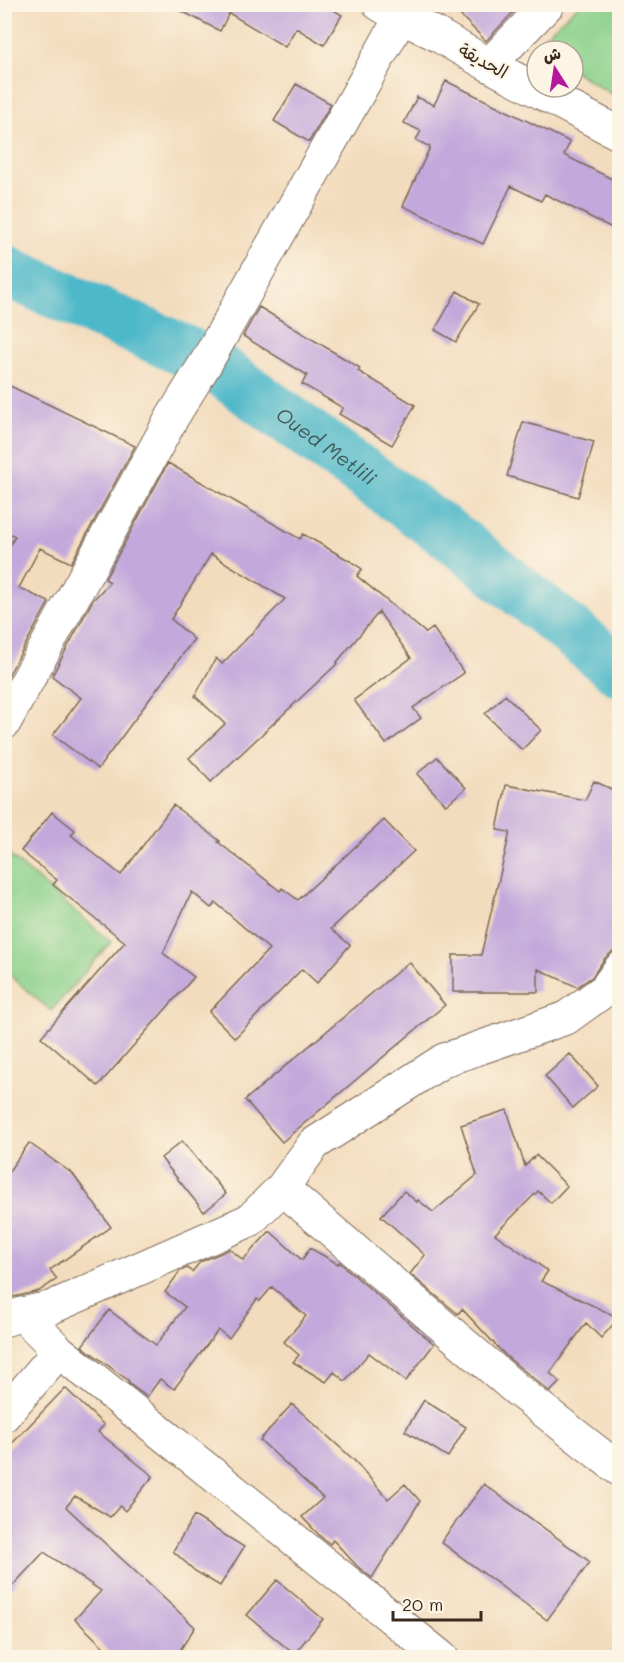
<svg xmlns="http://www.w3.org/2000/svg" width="624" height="1662" font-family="Mali,'Playpen Sans Arabic',sans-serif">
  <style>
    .green { fill: #8ad08b; stroke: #627d54; stroke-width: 1.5 }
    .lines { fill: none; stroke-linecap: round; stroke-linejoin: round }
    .river { stroke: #4db8c9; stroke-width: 52 }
    .building { fill: #c2a8db }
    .minor-casing { stroke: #7b6856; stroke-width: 35 }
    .minor { stroke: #fff; stroke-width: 33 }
    .labels { text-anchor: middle; stroke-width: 4.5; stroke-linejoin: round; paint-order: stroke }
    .street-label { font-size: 18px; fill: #3b2a1e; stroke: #fcf5e5 }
    .water-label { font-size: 20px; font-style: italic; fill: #415c5a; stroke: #fcf5e5 }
  </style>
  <rect width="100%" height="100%" fill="#fcf5e5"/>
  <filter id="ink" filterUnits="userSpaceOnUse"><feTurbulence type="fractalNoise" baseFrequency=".0167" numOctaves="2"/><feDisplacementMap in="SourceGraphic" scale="12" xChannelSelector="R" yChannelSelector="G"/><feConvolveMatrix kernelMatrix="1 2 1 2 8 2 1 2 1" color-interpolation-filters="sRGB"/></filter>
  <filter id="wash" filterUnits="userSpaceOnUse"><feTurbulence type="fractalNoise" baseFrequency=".008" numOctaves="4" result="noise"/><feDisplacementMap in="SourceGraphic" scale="24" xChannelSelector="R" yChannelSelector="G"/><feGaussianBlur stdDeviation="1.35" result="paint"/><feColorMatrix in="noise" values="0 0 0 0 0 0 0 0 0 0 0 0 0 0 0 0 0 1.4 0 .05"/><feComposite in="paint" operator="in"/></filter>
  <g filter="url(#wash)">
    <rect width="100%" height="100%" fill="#f3dcbd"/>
    <path class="green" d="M 579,5 L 619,5 L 619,99 L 573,70 L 573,51 L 542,51 L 533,46 Z
      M 9,855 L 111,942 L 51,1011 L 5,971 L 4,860 Z"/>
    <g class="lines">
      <path class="river" id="s1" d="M 4,270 L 207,361 L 455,539 L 620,671"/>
    </g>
    <g id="blocks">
      <path class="building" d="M 168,4 L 324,4 L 342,15 L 324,45 L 296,28 L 285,47 L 229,13 L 220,31 Z
        M 449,4 L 521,4 L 486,41 Z
        M 446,81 L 570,142 L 564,155 L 620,183 L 620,232 L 545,194 L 541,201 L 511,186 L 483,244 L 403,206 L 430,147 L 416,140 L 421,131 L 404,123 L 417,97 L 434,105 Z
        M 296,84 L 331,104 L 309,142 L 274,121 Z
        M 457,291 L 479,304 L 456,342 L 435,330 Z
        M 259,307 L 360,368 L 358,371 L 415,405 L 392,445 L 339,414 L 343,408 L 302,384 L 307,375 L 243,336 Z
        M 4,383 L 135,446 L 71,563 L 40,548 L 19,588 L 49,602 L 4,683 L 4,557 L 15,536 L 4,531 Z
        M 523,422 L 594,442 L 578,497 L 507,476 Z
        M 168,463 L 300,539 L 303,534 L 350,561 L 362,569 L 357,576 L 426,633 L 433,628 L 464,673 L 413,708 L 421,718 L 386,744 L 354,700 L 411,658 L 379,612 L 337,662 L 338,663 L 211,782 L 189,758 L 225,724 L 195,696 L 216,658 L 222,664 L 285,599 L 211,554 L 171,619 L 194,639 L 98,769 L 53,735 L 81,698 L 52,676 L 93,600 L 110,582 L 105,579 Z
        M 505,695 L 541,730 L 522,750 L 485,714 Z
        M 437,757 L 466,788 L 446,805 L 417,774 Z
        M 594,781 L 620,793 L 620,951 L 612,952 L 605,958 L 592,977 L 577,987 L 538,969 L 538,992 L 453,992 L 453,955 L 481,955 L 510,832 L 497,830 L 506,785 L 585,800 Z
        M 173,805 L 220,841 L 218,842 L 280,891 L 282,888 L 298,900 L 384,820 L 414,851 L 331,929 L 350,945 L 317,983 L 302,969 L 235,1038 L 209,1012 L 269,949 L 216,903 L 211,908 L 192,892 L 163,953 L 194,977 L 98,1086 L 41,1037 L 125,942 L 53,885 L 57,880 L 21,851 L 52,812 L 75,830 L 71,835 L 121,875 Z
        M 409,962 L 445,1005 L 282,1142 L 245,1100 Z
        M 570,1054 L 598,1086 L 573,1108 L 545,1076 Z
        M 507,1110 L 525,1166 L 536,1155 L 567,1186 L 551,1203 L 538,1191 L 495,1234 L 548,1271 L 541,1281 L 619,1318 L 601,1338 L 586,1323 L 550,1373 L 560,1382 L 550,1392 L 506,1356 L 462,1309 L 458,1314 L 410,1274 L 425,1255 L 381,1216 L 404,1191 L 417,1202 L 418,1200 L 433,1212 L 477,1175 L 461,1125 Z
        M 182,1141 L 226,1194 L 204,1212 L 161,1158 Z
        M 29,1143 L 73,1174 L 111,1227 L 50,1270 L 57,1279 L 39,1291 L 14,1297 L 4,1290 L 4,1178 Z
        M 270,1231 L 302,1260 L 310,1248 L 338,1264 L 339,1262 L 434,1344 L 406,1381 L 369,1353 L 345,1381 L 334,1372 L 326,1382 L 293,1362 L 299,1355 L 284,1342 L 306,1316 L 272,1287 L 260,1301 L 257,1299 L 229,1338 L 218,1330 L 174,1389 L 160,1379 L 147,1397 L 128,1383 L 129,1381 L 82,1346 L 109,1310 L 156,1345 L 185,1307 L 165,1292 L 180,1271 L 187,1268 L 192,1272 L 200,1262 L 230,1249 L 243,1260 Z
        M 65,1388 L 104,1425 L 98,1432 L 153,1476 L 125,1511 L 120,1506 L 110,1517 L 75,1496 L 66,1507 L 195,1627 L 175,1658 L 115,1658 L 75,1619 L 101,1591 L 44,1552 L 4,1595 L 4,1452 Z
        M 424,1400 L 466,1427 L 448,1457 L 405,1431 Z
        M 292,1404 L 354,1460 L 388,1499 L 405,1484 L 420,1501 L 372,1578 L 357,1566 L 333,1540 L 330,1544 L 321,1537 L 302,1517 L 323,1498 L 260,1440 Z
        M 484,1484 L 590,1562 L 547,1620 L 441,1542 Z
        M 194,1516 L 244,1547 L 220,1586 L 195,1571 L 173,1551 Z
        M 277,1580 L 323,1619 L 294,1654 L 247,1615 Z"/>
    </g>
  </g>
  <g filter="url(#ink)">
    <use href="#blocks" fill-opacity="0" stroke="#7b6856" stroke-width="1.5"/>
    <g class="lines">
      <g class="minor-casing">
        <path id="minor" d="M 379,4 L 401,17 L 436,34 L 489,65 L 620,134
          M 489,65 L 548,4
          M 4,723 L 173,416 L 207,361 L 401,17
          M 282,1188 L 516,1389 L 620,1470
          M 22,1314 L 59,1351 L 442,1658
          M 4,1320 L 22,1314 L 50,1308 L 250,1220 L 282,1188 L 314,1144 L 444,1060 L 566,1018 L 605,990 L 620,969
          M 4,1415 L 59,1351"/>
      </g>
      <use href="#minor" class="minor"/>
    </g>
  </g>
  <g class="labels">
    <g class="street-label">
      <text transform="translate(483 61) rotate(29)" y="6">الحديقة</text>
    </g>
    <g class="water-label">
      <text dy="7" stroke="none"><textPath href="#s1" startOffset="369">Oued Metlili</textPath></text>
    </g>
  </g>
  <rect width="624" height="1662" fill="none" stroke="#fcf5e5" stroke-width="24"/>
  <g transform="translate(555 69) rotate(348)"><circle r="28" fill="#fcf5e5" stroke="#afa495" stroke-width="1.5"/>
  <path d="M0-4.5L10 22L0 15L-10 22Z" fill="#b5179e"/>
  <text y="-9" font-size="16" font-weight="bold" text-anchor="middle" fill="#3b2a1e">ش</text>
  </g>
  <path d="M393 1611v9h88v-9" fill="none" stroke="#3b2a1e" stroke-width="3"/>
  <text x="402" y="1611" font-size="18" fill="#3b2a1e" stroke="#fcf5e5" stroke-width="4.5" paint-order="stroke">20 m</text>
</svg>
